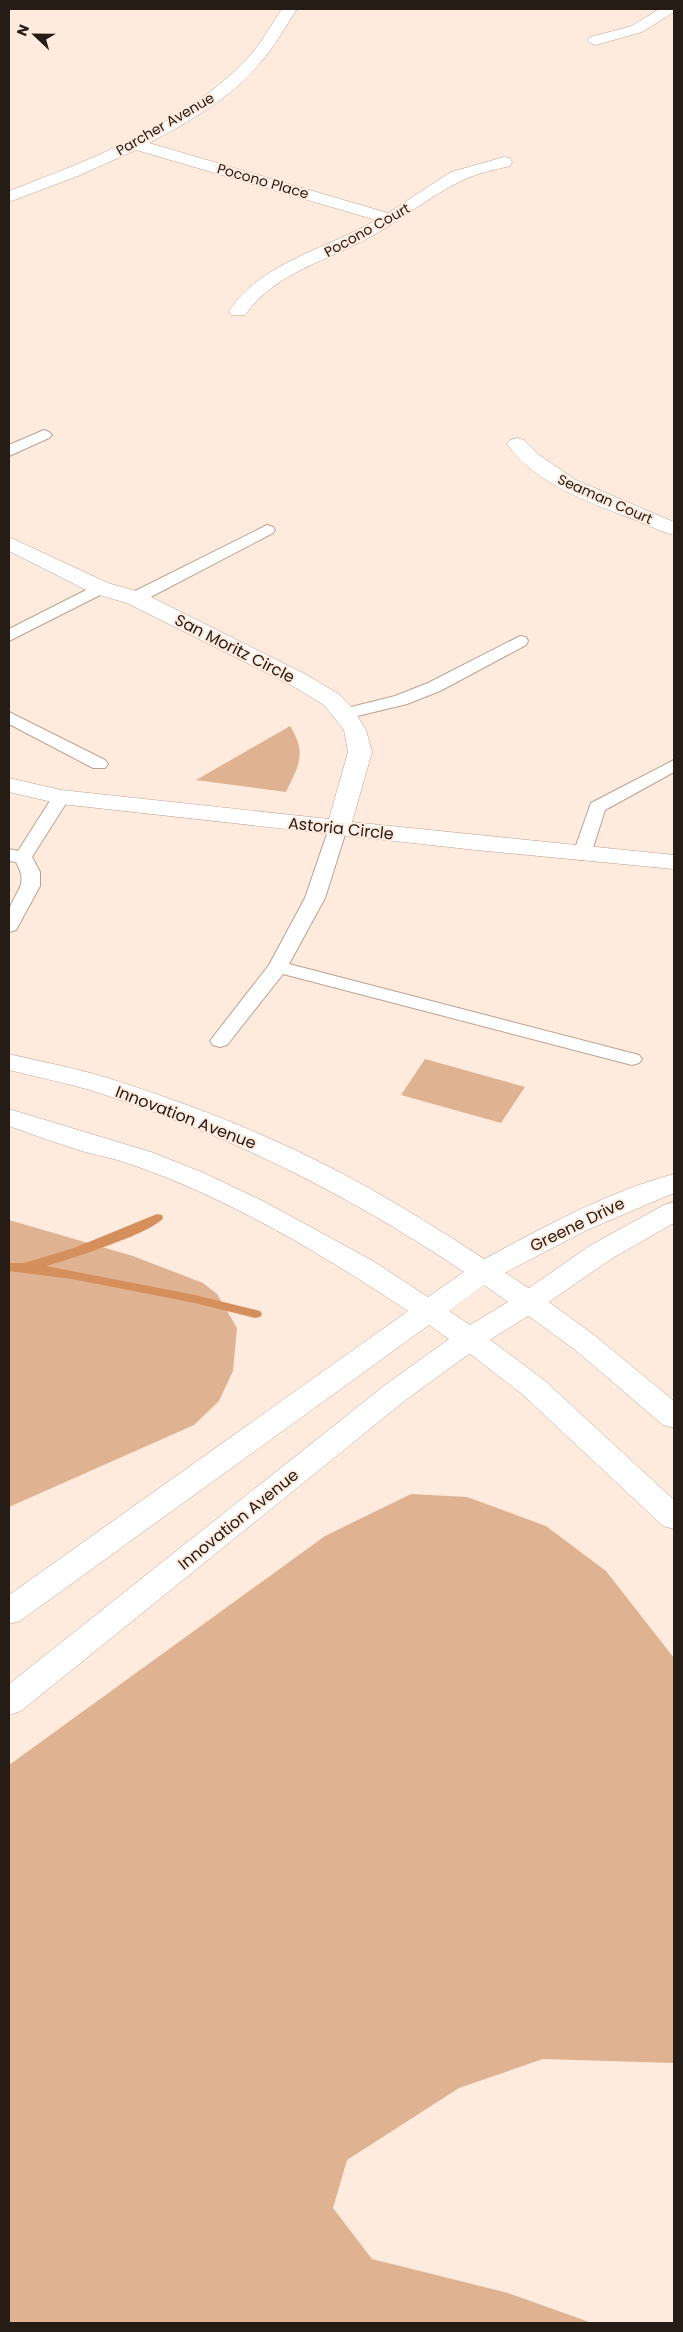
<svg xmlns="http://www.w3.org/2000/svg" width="683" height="2332" font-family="Poppins,sans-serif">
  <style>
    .green { fill: #dfb292 }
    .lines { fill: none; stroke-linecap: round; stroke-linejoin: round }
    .stream { fill: #d48f5c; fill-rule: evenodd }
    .service-casing { stroke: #baa292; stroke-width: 2 }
    .minor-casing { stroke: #baa292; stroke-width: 1 }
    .tertiary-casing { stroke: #baa292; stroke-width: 1 }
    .service { fill: #fff; fill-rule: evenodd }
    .minor { fill: #fff; fill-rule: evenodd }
    .tertiary { fill: #fff; fill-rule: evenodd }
    .labels { text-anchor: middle; stroke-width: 4; stroke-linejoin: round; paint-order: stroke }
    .far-street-label { font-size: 14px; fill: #251c16; stroke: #ffebdd }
    .street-label { font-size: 16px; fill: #251c16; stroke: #ffebdd }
  </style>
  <rect width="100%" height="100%" fill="#ffebdd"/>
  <path class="green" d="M 290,726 C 307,753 299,765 286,792 L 196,780 Z
    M 425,1059 L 525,1087 L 501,1123 L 401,1095 Z
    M 9,1220 L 133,1256 L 203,1283 L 217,1294 L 237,1328 L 233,1371 L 219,1401 L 194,1425 L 9,1507 Z
    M 411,1494 L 467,1497 L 546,1526 L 606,1571 L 674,1658 L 674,2063 L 543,2059 L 459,2088 L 347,2160 L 333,2208 L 372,2259 L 508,2293 L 592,2323 L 9,2323 L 9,1765 L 325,1536 Z"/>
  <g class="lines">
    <path class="stream" d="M 157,1214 L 162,1215 L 163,1218 C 153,1233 67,1260 46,1266 L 195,1295 L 260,1311 L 262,1314 L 260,1317 L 255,1318 L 195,1303 L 72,1279 L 9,1271 L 9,1263 L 24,1263 L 74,1248 Z"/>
    <g class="service-casing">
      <path id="service" d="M 44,430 L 49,432 L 52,435 L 49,438 L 9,456 L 9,445 Z
        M 267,525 L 273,527 L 275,530 L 273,533 L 141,602 L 129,602 L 127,598 L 129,594 Z
        M 100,583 L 106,584 L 108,588 L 106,592 L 9,641 L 9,629 Z
        M 520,636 L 526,637 L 528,641 L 526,645 L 440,691 L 407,704 L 345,719 L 339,718 L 336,714 L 339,710 L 395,696 L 428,683 Z
        M 9,712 L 105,760 L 108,764 L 105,768 L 93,768 L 9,724 Z
        M 674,760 L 674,772 L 605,810 L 591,854 L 589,858 L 582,860 L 575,858 L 573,854 L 591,803 Z
        M 61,792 L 67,793 L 70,797 L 32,857 L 40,872 L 40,886 L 16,930 L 9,932 C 9,924 7,914 10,907 C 18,888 28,884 16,862 L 9,861 L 9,849 L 18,851 L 55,793 Z
        M 338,822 L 345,824 L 347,828 L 325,898 L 289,964 L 639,1055 L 642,1059 L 639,1063 L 632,1065 L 283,974 L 227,1045 L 220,1047 L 213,1045 L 210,1041 L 213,1037 L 269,965 L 305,898 L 329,828 L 331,824 Z"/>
    </g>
    <g class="minor-casing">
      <path id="minor" d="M 282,9 L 297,9 C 285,27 275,47 260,63 C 231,98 189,122 149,143 L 388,213 L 451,172 L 504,157 L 510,158 L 512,162 L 510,166 C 494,170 478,173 463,180 C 431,195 403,219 372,236 C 328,261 275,272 245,315 L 231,315 L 229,311 C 263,261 325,250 376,220 L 136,150 L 78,176 L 9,202 L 9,191 C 92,159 184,125 247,59 C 261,44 270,26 282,9 Z
        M 659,9 L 674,9 L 674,12 L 642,32 L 596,45 L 590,43 L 588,40 L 590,37 L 632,26 Z
        M 517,438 L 524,440 L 539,455 L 576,480 L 674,522 L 674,535 C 661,532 648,525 635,520 C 591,503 535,484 507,444 L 510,440 Z
        M 9,537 L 108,583 L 143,593 L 307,675 L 340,695 L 353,709 L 366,730 L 372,752 L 352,822 L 674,855 L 674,869 L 476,850 L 61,804 L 9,792 L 9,778 L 61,790 L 329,819 L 348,752 L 344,730 L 324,705 L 291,685 L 127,603 L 92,593 L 9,551 Z
        M 674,1174 L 674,1193 L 587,1230 L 493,1279 L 483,1282 L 473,1279 L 469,1272 L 473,1265 C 537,1231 603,1193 674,1174 Z
        M 674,1202 L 674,1223 L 611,1259 L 549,1302 L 594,1335 L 674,1401 L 674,1428 L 663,1425 L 574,1349 L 519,1309 L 515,1302 L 519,1295 L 591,1245 L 664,1205 Z
        M 470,1329 L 480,1332 L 544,1380 L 674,1500 L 674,1529 L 663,1526 L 522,1394 L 460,1346 L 455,1339 L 460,1332 Z"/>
    </g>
    <g class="tertiary-casing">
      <path id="tertiary" d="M 9,1054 C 42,1062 76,1068 108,1078 C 167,1097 226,1118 282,1144 C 373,1185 456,1240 539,1295 L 543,1302 L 539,1309 L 480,1346 L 407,1399 L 21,1711 L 9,1715 L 9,1684 L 385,1385 L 449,1339 L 429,1325 L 20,1621 L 9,1624 L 9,1595 L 408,1311 C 322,1254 230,1199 133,1165 C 117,1159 101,1156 85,1152 C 59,1144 34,1135 9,1126 L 9,1109 L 151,1152 L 204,1173 L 263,1201 L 373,1261 L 428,1297 L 464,1272 C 348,1194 223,1132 90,1090 C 63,1082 36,1077 9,1070 ZM 484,1285 L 508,1302 L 470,1325 L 449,1311 Z"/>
    </g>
    <use href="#service" class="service"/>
    <use href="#minor" class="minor"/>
    <use href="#tertiary" class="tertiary"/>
  </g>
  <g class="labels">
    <g class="far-street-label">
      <text transform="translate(165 124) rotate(-30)" y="5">Parcher Avenue</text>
      <text transform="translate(263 181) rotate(16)" y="5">Pocono Place</text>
      <text transform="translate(367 230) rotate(-29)" y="5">Pocono Court</text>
      <text transform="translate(605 499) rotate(24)" y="5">Seaman Court</text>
    </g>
    <g class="street-label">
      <text transform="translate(235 648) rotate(27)" y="6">San Moritz Circle</text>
      <text transform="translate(341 828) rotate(6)" y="6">Astoria Circle</text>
      <text transform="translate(186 1117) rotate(21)" y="6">Innovation Avenue</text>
      <text transform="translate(577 1224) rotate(-26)" y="6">Greene Drive</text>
      <text transform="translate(238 1519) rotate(-39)" y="6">Innovation Avenue</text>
    </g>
  </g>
  <rect width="683" height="2332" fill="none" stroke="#251c16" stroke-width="20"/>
  <g transform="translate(35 35) rotate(292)" stroke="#ffebdd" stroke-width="4" paint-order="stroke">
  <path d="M0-4L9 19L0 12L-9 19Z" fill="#251c16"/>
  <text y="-8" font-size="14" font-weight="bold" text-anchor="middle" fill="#251c16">N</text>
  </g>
</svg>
